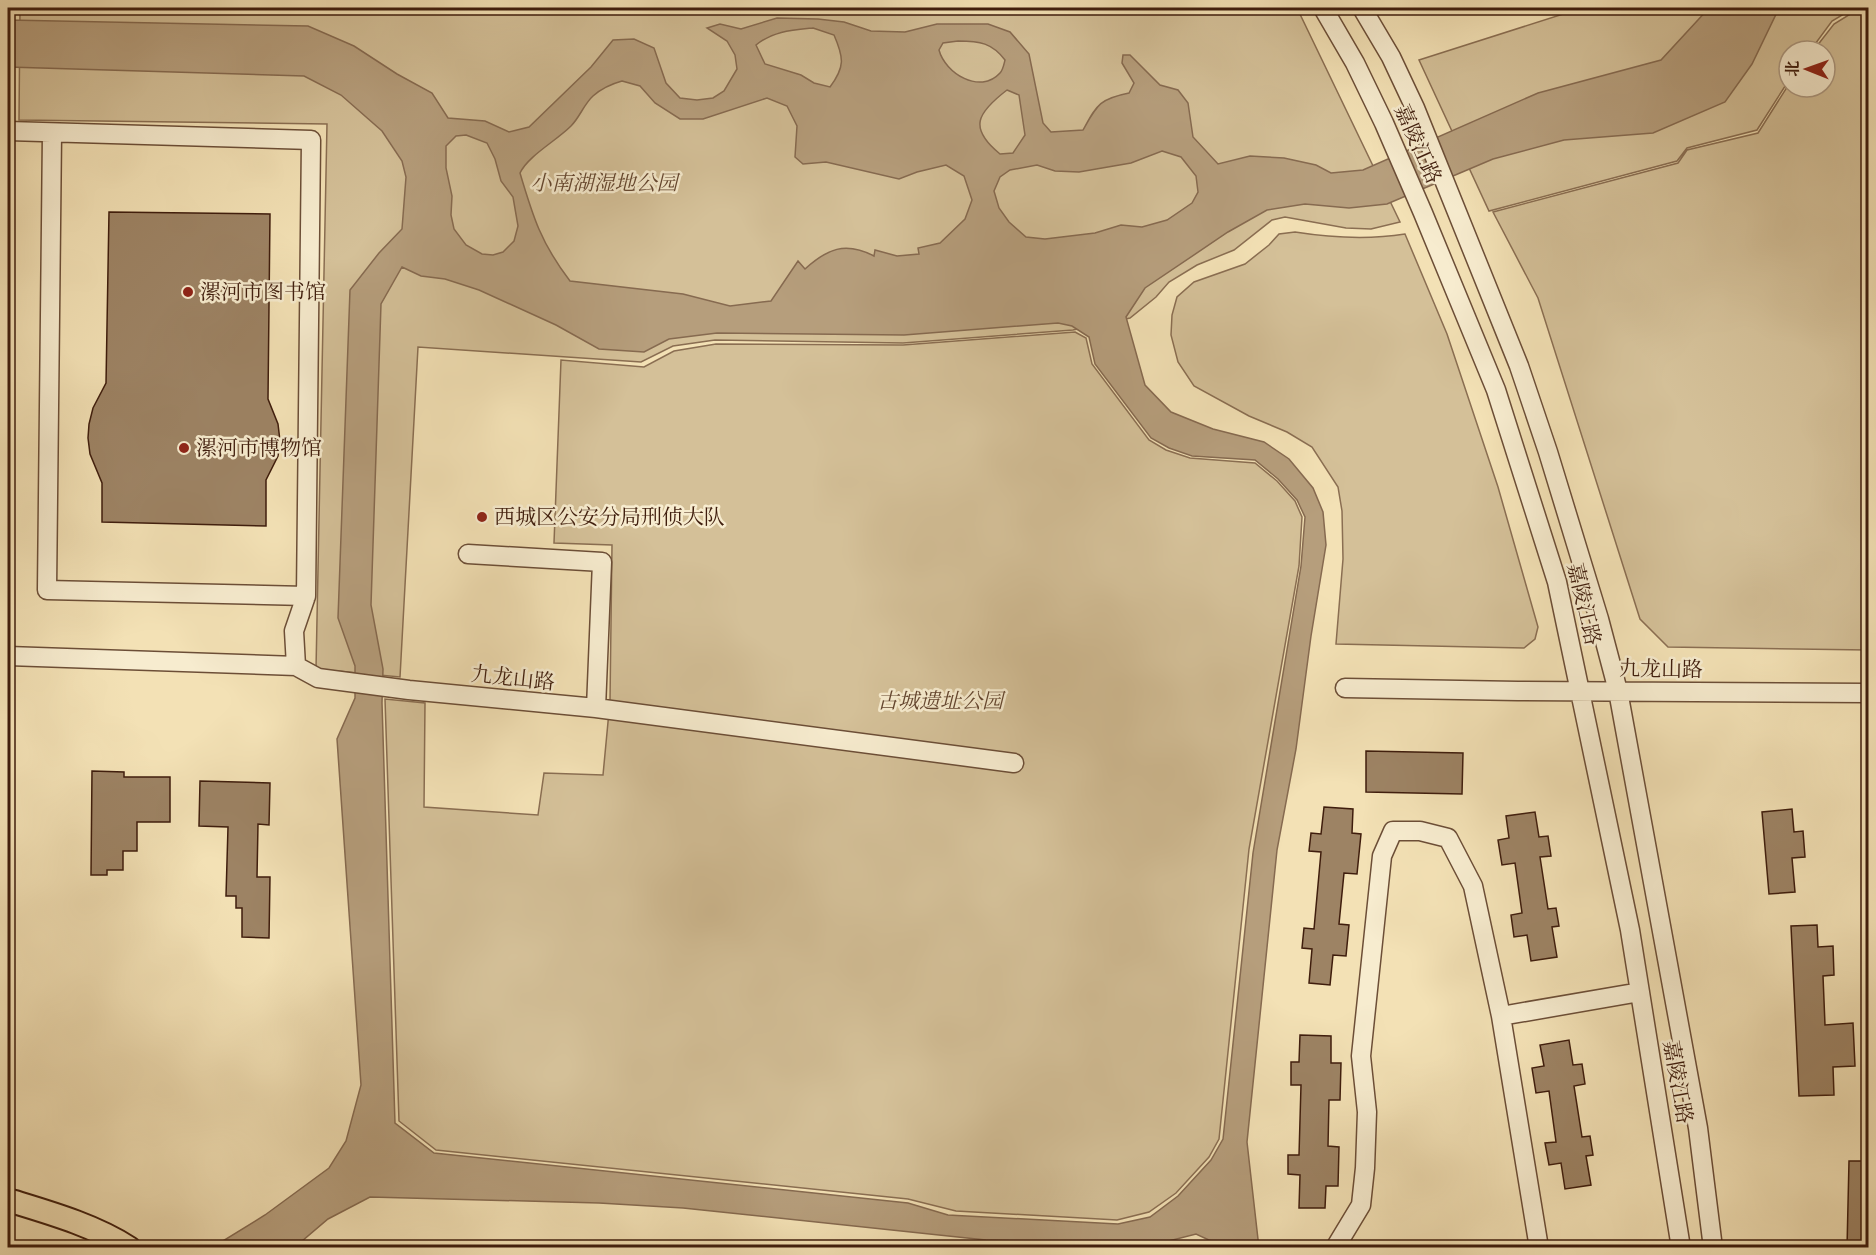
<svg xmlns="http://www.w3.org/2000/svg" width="1876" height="1255" font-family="Alegreya,'Noto Serif SC',serif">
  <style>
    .green { fill: #d4c098; stroke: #8a6e52; stroke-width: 1.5 }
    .water { fill: #b69e7c; stroke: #866a50; stroke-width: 1.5; fill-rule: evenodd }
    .building { fill: #9d8364; stroke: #3f1d0d; stroke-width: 1.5 }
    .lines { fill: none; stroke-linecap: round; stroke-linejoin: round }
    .minor-casing { stroke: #6c4e37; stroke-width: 21 }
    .major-casing { stroke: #3f1d0d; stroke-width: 26 }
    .minor { stroke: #f7eccf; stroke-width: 18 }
    .major { stroke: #f3e1b5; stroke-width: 22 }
    .poi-dot { fill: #8f2418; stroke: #f7eccf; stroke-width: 2 }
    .labels { text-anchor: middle; stroke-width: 5; stroke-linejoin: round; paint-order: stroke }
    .street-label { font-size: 21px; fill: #3f1d0d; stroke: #f7eccf }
    .park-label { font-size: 21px; font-style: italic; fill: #644630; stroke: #f7eccf }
    .poi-label { font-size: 21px; fill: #3f1d0d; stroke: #f7eccf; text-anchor: start }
  </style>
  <rect width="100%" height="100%" fill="#f3e1b5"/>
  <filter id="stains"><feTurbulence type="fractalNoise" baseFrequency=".00333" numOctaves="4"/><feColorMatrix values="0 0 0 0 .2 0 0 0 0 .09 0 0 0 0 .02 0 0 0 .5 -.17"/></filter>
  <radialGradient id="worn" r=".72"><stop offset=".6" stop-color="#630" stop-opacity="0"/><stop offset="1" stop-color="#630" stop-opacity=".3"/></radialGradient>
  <path class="green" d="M 20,8 L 1297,8 L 1400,222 L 1371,229 L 1346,228 L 1285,217 L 1272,220 L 1234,250 L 1197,265 L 1169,282 L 1156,297 L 1130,318 L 1073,330 L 903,343 L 715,340 L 673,346 L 641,362 L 418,347 L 400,677 L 316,669 L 327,124 L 19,120 Z
    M 1582,8 L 1854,8 L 1832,21 L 1810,51 L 1789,51 L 1789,80 L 1757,130 L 1687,148 L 1677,161 L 1489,211 L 1419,60 Z
    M 1860,8 L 1868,8 L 1868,650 L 1668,647 L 1640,619 L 1538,298 L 1493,212 L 1678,163 L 1687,150 L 1758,133 L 1789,84 L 1789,87 L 1825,87 L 1825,51 L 1813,51 L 1834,24 Z
    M 1295,232 C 1333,238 1367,240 1405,234 L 1447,334 L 1498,487 L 1538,627 L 1535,639 L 1524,648 L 1336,644 L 1343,559 L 1342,511 L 1338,487 L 1312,447 L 1287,432 L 1249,416 L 1194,386 L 1178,362 L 1171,335 L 1172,315 L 1177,297 L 1194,282 L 1245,264 L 1269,245 L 1279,234 Z
    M 1075,332 L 1086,338 L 1092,364 L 1149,440 L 1166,450 L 1190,458 L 1255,463 L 1277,481 L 1295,501 L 1302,517 L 1299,566 L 1249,849 L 1219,1139 L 1209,1157 L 1176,1193 L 1149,1212 L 1117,1220 L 956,1211 L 908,1199 L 436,1150 L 399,1121 L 385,699 L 425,703 L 424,807 L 538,815 L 544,773 L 603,775 L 610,701 L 612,545 L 554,543 L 561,360 L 644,367 L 674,351 L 716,344 L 903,345 Z"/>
  <path class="water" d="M 1709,8 L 1779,8 L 1752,64 L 1725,102 L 1653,133 L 1564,140 L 1493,159 L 1387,204 L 1349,208 L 1305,204 L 1267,210 L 1228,232 L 1145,288 L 1126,317 L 1145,385 L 1171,412 L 1213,429 L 1264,442 L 1289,459 L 1313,488 L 1323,512 L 1326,545 L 1311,636 L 1296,749 L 1277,850 L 1247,1142 L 1259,1248 L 1224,1247 L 1196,1234 L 1161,1243 L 1120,1244 L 986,1240 L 683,1208 L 599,1203 L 370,1197 L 328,1219 L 295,1247 L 213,1247 L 265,1215 L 329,1168 L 346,1141 L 361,1085 L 337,739 L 355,698 L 355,666 L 338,618 L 350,290 L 379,253 L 402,229 L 406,177 L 402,161 L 382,131 L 341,95 L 304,76 L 8,67 L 8,20 L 308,26 L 354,46 L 397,74 L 432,93 L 448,118 L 485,121 L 509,132 L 529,127 L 591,67 L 613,40 L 634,39 L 654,48 L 666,83 L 680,98 L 697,100 L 713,98 L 724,91 L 737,69 L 735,55 L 727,41 L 707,28 L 720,24 L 741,29 L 777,18 L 818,19 L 844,22 L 871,31 L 905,32 L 937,24 L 988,24 L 1010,32 L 1029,54 L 1043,123 L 1051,132 L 1083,130 C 1097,105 1099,99 1129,93 L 1134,83 L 1122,63 L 1123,55 L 1130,55 L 1160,85 L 1178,90 L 1188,103 L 1193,137 L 1218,164 L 1250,156 L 1284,158 L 1316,165 L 1331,173 L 1363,170 L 1538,93 L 1661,60 ZM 813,28 L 834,35 C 844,58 845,67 830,87 L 814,83 L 801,75 L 765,64 L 756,45 C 773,31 792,30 813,28 ZM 958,41 C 980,41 992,43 1005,60 C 1004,64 1003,70 1000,73 C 980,95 945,73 939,50 L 943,43 ZM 622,81 L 640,86 L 655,103 L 680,119 L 703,119 L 767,98 L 787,106 L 797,126 L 795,157 L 803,164 L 826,162 L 899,179 L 917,172 L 946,165 L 964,176 L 972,200 L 965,219 L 940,243 L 918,248 L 919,254 L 897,256 L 875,250 L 874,256 C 845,241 827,249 805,269 L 798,261 L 771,301 L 730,306 L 683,294 L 570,281 C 541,243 533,217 520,173 C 528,156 556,141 571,126 C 580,117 584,104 593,96 C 602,88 611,84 622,81 ZM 1007,90 L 1019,95 L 1025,135 L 1013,153 L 1000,154 C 968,128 977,113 1007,90 ZM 466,135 L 487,143 L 495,159 L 501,181 L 513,197 L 518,226 L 514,241 L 503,252 L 493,255 L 482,254 L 466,245 L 454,229 L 451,215 L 452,196 L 446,168 L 446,146 L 456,136 ZM 1162,151 L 1181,157 L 1196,176 L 1198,192 L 1192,203 L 1167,220 L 1142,227 L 1121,225 L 1095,233 L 1045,239 L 1026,237 L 1009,222 L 999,208 L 994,191 L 1000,177 L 1010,170 L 1037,165 L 1055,171 L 1079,172 L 1131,163 ZM 402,267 L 421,276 L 445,279 L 479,290 L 556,325 L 599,349 L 644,352 L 669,339 L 717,333 L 904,335 L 1058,323 L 1072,326 L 1089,337 L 1095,364 L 1151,438 L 1169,448 L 1192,456 L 1255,460 L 1278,479 L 1297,500 L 1305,517 L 1301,566 L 1253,853 L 1223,1139 L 1211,1160 L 1178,1196 L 1150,1217 L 1118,1224 L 948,1215 L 908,1203 L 434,1153 L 395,1123 L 382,703 L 383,669 L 371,605 L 381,304 Z"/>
  <path class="building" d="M 109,212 L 270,214 L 268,399 L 278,424 L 280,441 L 278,456 L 266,480 L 266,526 L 102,522 L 102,483 L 90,454 L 88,438 L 89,424 L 93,408 L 106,383 Z
    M 1366,751 L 1463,753 L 1462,794 L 1366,792 Z
    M 92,771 L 124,772 L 124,777 L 170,777 L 170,822 L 137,822 L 137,851 L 123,851 L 123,870 L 107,870 L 107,875 L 91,875 Z
    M 200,781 L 270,783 L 269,825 L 258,824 L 257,877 L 270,877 L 269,938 L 242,937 L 242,908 L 236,908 L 236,896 L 226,896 L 228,827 L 199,826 Z
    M 1324,807 L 1353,809 L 1352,833 L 1361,834 L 1357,874 L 1344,873 L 1339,924 L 1349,925 L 1346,956 L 1333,955 L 1330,985 L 1309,983 L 1312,949 L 1302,948 L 1304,928 L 1314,929 L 1321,852 L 1309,851 L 1311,833 L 1321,834 Z
    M 1792,809 L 1794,832 L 1803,831 L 1805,857 L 1792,858 L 1795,892 L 1769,894 L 1762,812 Z
    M 1535,812 L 1539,837 L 1548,836 L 1551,856 L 1540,857 L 1548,909 L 1556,908 L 1559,926 L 1552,927 L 1557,957 L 1531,961 L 1527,935 L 1514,937 L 1511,915 L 1522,913 L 1515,863 L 1502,865 L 1498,840 L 1509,838 L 1506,816 Z
    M 1817,925 L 1818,947 L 1833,946 L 1834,975 L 1823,976 L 1825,1025 L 1853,1023 L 1855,1066 L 1833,1067 L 1834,1095 L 1799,1096 L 1791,926 Z
    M 1300,1035 L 1331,1036 L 1331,1063 L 1341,1063 L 1340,1100 L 1329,1100 L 1328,1146 L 1339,1147 L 1338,1186 L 1326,1186 L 1325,1208 L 1299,1208 L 1300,1175 L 1288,1174 L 1288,1155 L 1299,1155 L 1301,1085 L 1291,1085 L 1291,1062 L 1299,1062 Z
    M 1569,1040 L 1573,1065 L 1582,1064 L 1585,1084 L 1574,1086 L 1582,1137 L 1590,1136 L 1593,1155 L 1586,1156 L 1591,1185 L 1565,1189 L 1561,1163 L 1549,1165 L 1545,1143 L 1556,1142 L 1549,1091 L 1536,1093 L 1532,1068 L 1544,1066 L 1540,1045 Z
    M 1849,1161 L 1869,1161 L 1869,1248 L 1847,1248 Z"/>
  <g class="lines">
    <g class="minor-casing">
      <path id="minor" d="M 1323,8 L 1355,63 L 1384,123 L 1423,213 L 1496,390 L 1557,582 L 1630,930 L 1681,1248
        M 1362,8 L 1391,57 L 1415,108 L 1519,366 L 1548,452 L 1599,619 L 1618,691 L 1698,1128 L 1713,1248
        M 8,131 L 311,140 L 306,596 L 294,631 L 296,666
        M 52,133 L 47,590 L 306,596
        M 468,554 L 602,562 L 596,708
        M 8,656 L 296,666 L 318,678 L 409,690 L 596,708 L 1014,763
        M 1345,688 L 1518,691 L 1868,693
        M 1501,1016 L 1640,992
        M 1335,1248 L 1361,1205 L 1365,1168 L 1367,1112 L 1361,1056 L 1382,856 L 1393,831 L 1420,831 L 1448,838 L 1473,886 L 1501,1016 L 1539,1248"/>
    </g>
    <g class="major-casing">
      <path id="major" d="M 8,1200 C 47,1212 94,1225 129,1248"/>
    </g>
    <use href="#minor" class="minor"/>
    <use href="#major" class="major"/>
  </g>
  <g class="poi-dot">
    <circle cx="188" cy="292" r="6"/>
    <circle cx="184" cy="448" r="6"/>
    <circle cx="482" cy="517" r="6"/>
  </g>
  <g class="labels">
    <g class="street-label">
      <text transform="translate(1418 144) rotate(66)" y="7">嘉陵江路</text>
      <text transform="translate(1584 604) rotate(77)" y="7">嘉陵江路</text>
      <text transform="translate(1661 669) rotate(1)" y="7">九龙山路</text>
      <text transform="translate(513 678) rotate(6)" y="7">九龙山路</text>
      <text transform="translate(1678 1082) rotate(80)" y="7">嘉陵江路</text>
    </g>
    <g class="park-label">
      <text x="604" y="190">小南湖湿地公园</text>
      <text x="940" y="708">古城遗址公园</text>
    </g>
    <g class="poi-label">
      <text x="200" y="299">漯河市图书馆</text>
      <text x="196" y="455">漯河市博物馆</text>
      <text x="494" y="524">西城区公安分局刑侦大队</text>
    </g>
  </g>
  <rect width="1876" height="1255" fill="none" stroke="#f3e1b5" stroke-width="30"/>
  <rect x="9" y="9" width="1858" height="1237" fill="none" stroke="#3f1d0d" stroke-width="3"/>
  <rect x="15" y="15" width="1846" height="1225" fill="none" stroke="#3f1d0d" stroke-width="1.5"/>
  <g transform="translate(1807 69) rotate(271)"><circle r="28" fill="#f7eccf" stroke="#ad9981" stroke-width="1.5"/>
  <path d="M0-4.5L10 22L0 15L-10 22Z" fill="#8f2418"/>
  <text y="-9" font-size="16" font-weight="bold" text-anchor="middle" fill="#3f1d0d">北</text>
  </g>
  <rect width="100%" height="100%" filter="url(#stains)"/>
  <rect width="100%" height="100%" fill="url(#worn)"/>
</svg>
